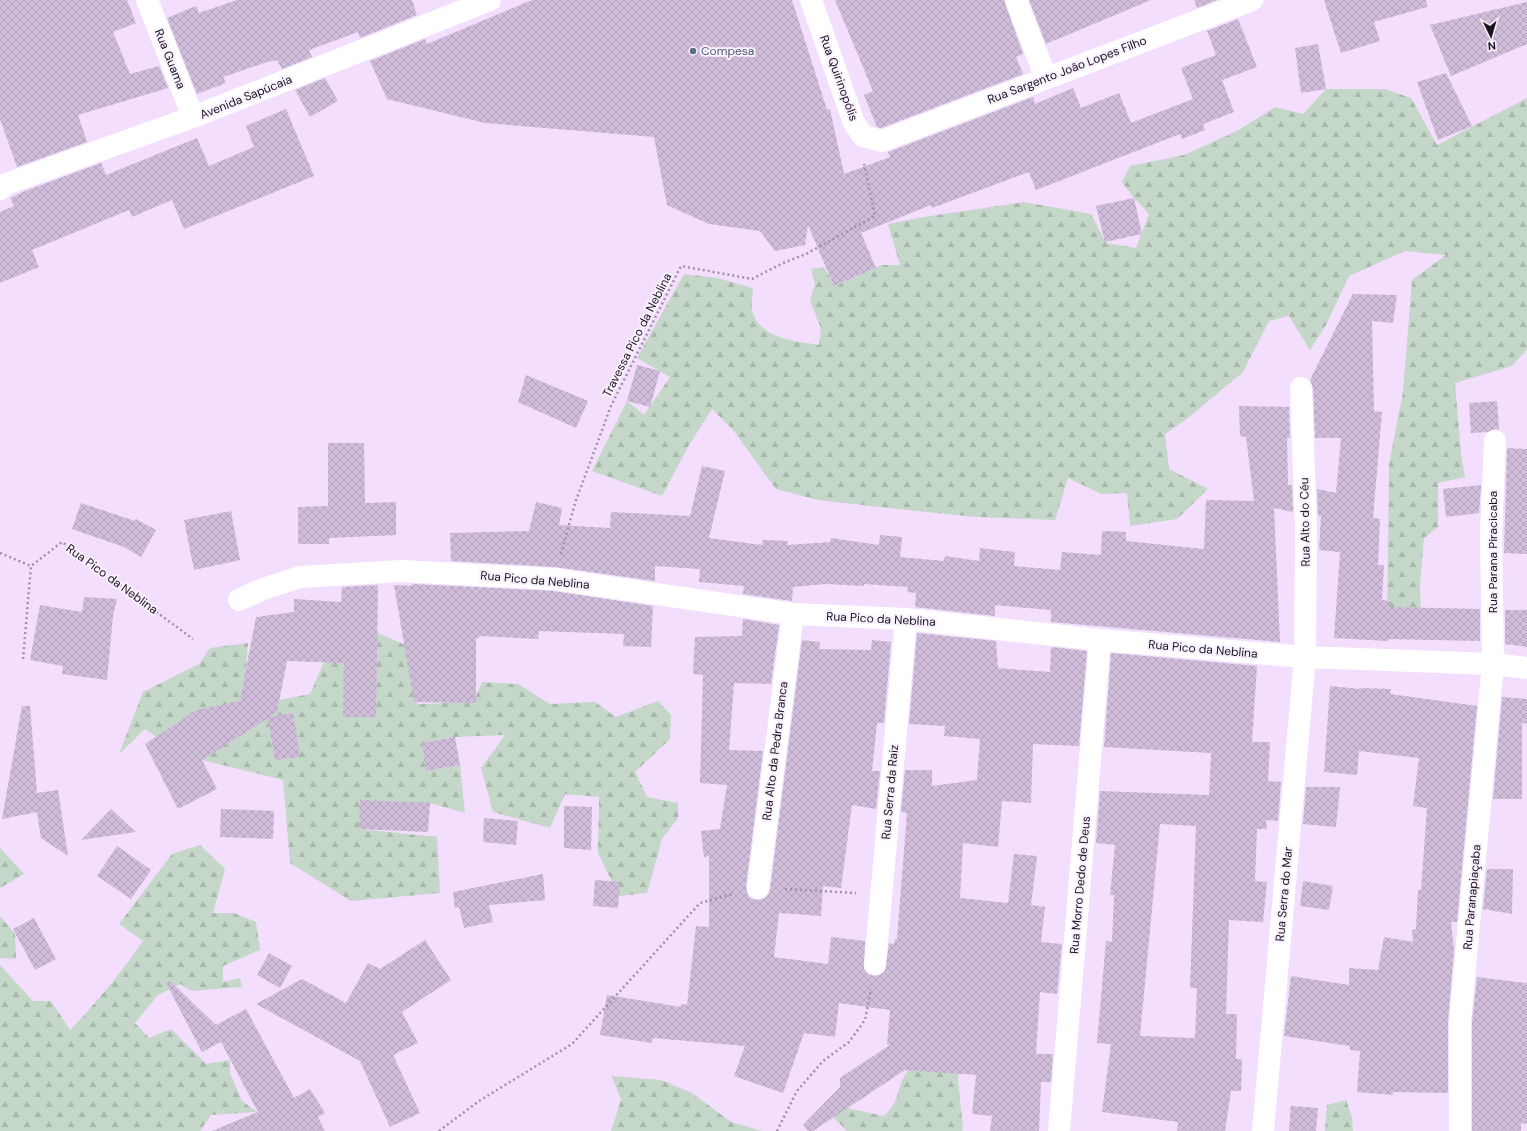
<svg xmlns="http://www.w3.org/2000/svg" width="1527" height="1131" font-family="'DM Sans',sans-serif">
  <style>
    .forest { fill: url(#forest-firs) }
    .building { fill: url(#building-cross-hatch); fill-rule: evenodd }
    .lines { fill: none; stroke-linecap: round; stroke-linejoin: round }
    .path { stroke: #a090a8; stroke-width: 2.5; stroke-dasharray: 2 3; stroke-linecap: butt }
    .minor { stroke: #fff; stroke-width: 22 }
    .service-dot { fill: #5c6f8a; stroke: #f9f0fd; stroke-width: 1.5 }
    .labels { text-anchor: middle; stroke-width: 4; stroke-linejoin: round; paint-order: stroke }
    .service-label { font-size: 12px; fill: #4e5e75; stroke: #f9f0fd; text-anchor: start }
    .street-label { font-size: 12px; fill: #1a131e; stroke: #f9f0fd }
  </style>
  <defs>
    <pattern id="forest-firs" width="22" height="20" patternUnits="userSpaceOnUse"><rect width="22" height="20" fill="#c4d7c8"/><path d="M5 1l3.5 6h-7zM16 11l3.5 6h-7z" fill="#a8b8ab"/></pattern>
    <pattern id="building-cross-hatch" width="8" height="8" patternUnits="userSpaceOnUse"><rect width="8" height="8" fill="#d0bdda"/><path d="M0 0l8 8M0 8l8-8" fill="none" stroke="#b2a2bb"/></pattern>
  </defs>
  <rect width="100%" height="100%" fill="#f3defe"/>
  <path class="forest" d="M 1326,89 L 1385,89 L 1411,98 L 1437,145 L 1527,98 L 1527,349 L 1512,366 L 1455,383 L 1461,454 L 1465,477 L 1438,483 L 1438,527 L 1424,538 L 1420,585 L 1421,622 L 1387,641 L 1389,464 L 1403,392 L 1412,280 L 1446,255 L 1405,251 L 1349,276 L 1326,325 L 1310,350 L 1289,316 L 1269,321 L 1243,372 L 1188,418 L 1165,434 L 1169,469 L 1208,489 L 1177,519 L 1130,526 L 1127,493 L 1101,494 L 1068,478 L 1055,520 L 976,517 L 898,509 L 818,500 L 776,489 L 733,430 L 712,409 L 689,445 L 662,496 L 592,471 L 627,401 L 644,415 L 670,377 L 637,358 L 684,274 L 717,278 L 753,288 C 753,294 751,303 752,309 C 758,339 795,341 819,345 L 821,328 L 810,301 L 815,284 L 811,269 L 824,267 L 835,286 L 882,265 L 900,265 L 888,224 L 924,217 L 1024,202 L 1091,214 L 1106,243 L 1136,248 L 1149,214 L 1134,198 L 1122,182 L 1130,166 L 1184,155 L 1237,131 L 1275,107 L 1303,114 Z
    M 371,630 L 410,647 L 417,704 C 438,704 456,703 476,696 L 482,682 L 518,684 L 550,704 L 595,702 L 616,717 L 658,701 L 671,715 L 670,739 L 635,772 L 647,797 L 678,803 L 678,818 L 662,839 L 647,893 L 619,896 L 598,853 L 599,797 L 565,794 L 550,828 L 493,812 L 481,768 L 505,735 L 455,737 L 422,743 L 427,771 L 460,765 L 465,813 L 430,803 L 359,829 L 437,837 L 440,893 L 351,901 L 290,863 L 283,780 L 182,755 L 145,729 L 119,754 L 143,692 L 199,664 L 210,648 L 248,643 L 246,668 L 274,701 L 310,694 L 324,662 Z
    M 200,845 L 225,869 L 213,913 L 234,913 L 256,922 L 260,950 L 223,966 L 223,982 L 240,978 L 242,987 L 192,991 L 180,984 L 158,995 L 135,1023 L 149,1038 L 171,1029 L 206,1064 L 230,1060 L 230,1073 L 242,1101 L 257,1112 L 211,1115 L 200,1131 L 0,1131 L 0,965 L 33,1001 L 51,1001 L 70,1030 C 97,1002 121,973 143,941 L 119,924 L 172,854 Z
    M 0,848 L 24,874 L 0,888 Z
    M 0,916 L 15,934 L 16,959 L 0,958 Z
    M 961,1039 L 958,1079 L 963,1128 L 962,1131 L 847,1131 L 830,1114 L 842,1107 L 884,1116 C 901,1100 895,1092 905,1075 C 917,1055 940,1048 961,1039 Z
    M 612,1076 L 661,1080 L 692,1093 L 731,1122 L 762,1131 L 611,1131 L 621,1100 Z
    M 1346,1100 L 1352,1117 L 1353,1131 L 1325,1131 L 1327,1105 Z"/>
  <path class="building" d="M 0,0 L 127,0 L 136,23 L 113,32 L 130,74 L 159,66 L 168,88 L 78,115 L 87,142 L 17,167 L 0,119 Z
    M 237,0 L 412,0 L 417,15 L 360,38 L 358,32 L 309,50 L 312,57 L 282,69 L 277,60 L 270,62 L 270,61 L 223,77 L 226,83 L 197,94 L 167,18 L 196,6 L 199,13 Z
    M 532,0 L 792,0 L 827,110 L 830,109 L 844,174 L 890,157 L 888,152 L 1033,97 L 1035,104 L 1073,88 L 1081,108 L 1119,93 L 1131,123 L 1193,99 L 1181,68 L 1216,55 L 1207,31 L 1238,19 L 1257,67 L 1222,80 L 1234,112 L 1203,124 L 1205,130 L 1182,139 L 1180,134 L 1036,190 L 1029,172 L 932,208 L 931,205 L 861,233 L 876,268 L 834,286 L 808,225 L 805,245 L 775,251 L 760,231 L 709,224 L 667,205 L 654,137 L 485,123 L 387,99 L 370,61 L 425,39 L 427,44 Z
    M 835,0 L 1004,0 L 1023,54 L 1016,57 L 1023,74 L 881,128 L 877,127 L 864,95 L 873,91 Z
    M 1029,0 L 1151,0 L 1046,44 Z
    M 1194,0 L 1217,0 L 1197,8 Z
    M 1324,0 L 1426,0 L 1427,7 L 1374,22 L 1380,41 L 1341,53 Z
    M 1527,2 L 1527,44 L 1451,76 L 1430,25 Z
    M 1318,44 L 1326,89 L 1301,93 L 1295,48 Z
    M 1446,73 L 1472,126 L 1438,140 L 1417,82 Z
    M 325,78 L 338,101 L 310,117 L 295,90 Z
    M 286,109 L 314,176 L 184,229 L 172,200 L 132,217 L 129,210 L 32,250 L 39,267 L 0,283 L 0,212 L 14,206 L 10,198 L 25,191 L 101,163 L 106,175 L 197,138 L 209,166 L 254,147 L 246,126 Z
    M 1134,198 L 1142,234 L 1105,242 L 1096,206 Z
    M 1353,294 L 1397,295 L 1393,323 L 1372,321 L 1374,411 L 1382,412 L 1373,518 L 1380,519 L 1378,565 L 1384,565 L 1382,600 L 1390,601 L 1389,607 L 1480,609 L 1480,641 L 1387,639 L 1387,641 L 1334,638 L 1340,552 L 1319,550 L 1321,516 L 1318,516 L 1317,489 L 1336,493 L 1341,438 L 1315,438 L 1313,388 L 1310,380 Z
    M 637,365 L 660,371 L 650,407 L 627,401 Z
    M 526,375 L 588,401 L 576,428 L 518,402 Z
    M 1497,401 L 1499,430 L 1495,429 L 1487,432 L 1471,433 L 1469,403 Z
    M 1239,406 L 1289,407 L 1290,438 L 1287,438 L 1288,485 L 1292,485 L 1293,512 L 1274,508 L 1280,642 L 1051,622 L 1051,610 L 995,605 L 995,616 L 915,607 L 916,593 L 907,592 L 908,587 L 864,584 L 864,586 L 825,584 L 793,587 L 792,601 L 743,594 L 744,586 L 699,582 L 700,569 L 655,566 L 655,581 L 555,567 L 451,561 L 450,533 L 529,531 L 536,502 L 562,508 L 559,525 L 610,528 L 611,512 L 690,516 L 702,466 L 725,471 L 709,538 L 762,545 L 763,540 L 788,541 L 787,545 L 830,542 L 831,538 L 879,545 L 880,535 L 902,537 L 900,557 L 944,561 L 945,556 L 979,561 L 980,548 L 1015,552 L 1014,566 L 1060,570 L 1062,552 L 1101,555 L 1102,531 L 1126,532 L 1126,541 L 1204,549 L 1206,500 L 1254,501 L 1246,437 L 1240,436 Z
    M 328,443 L 364,443 L 365,503 L 396,502 L 396,535 L 329,538 L 329,544 L 298,544 L 298,507 L 328,506 Z
    M 1507,448 L 1527,449 L 1527,554 L 1504,553 Z
    M 1481,485 L 1479,513 L 1446,517 L 1443,489 Z
    M 81,503 L 135,521 L 136,519 L 156,530 L 141,557 L 124,547 L 72,529 Z
    M 231,511 L 240,560 L 194,570 L 184,520 Z
    M 412,584 L 553,591 L 653,606 L 651,647 L 623,646 L 624,634 L 539,631 L 538,639 L 479,636 L 479,638 L 476,638 L 476,703 L 414,702 L 394,585 L 412,586 Z
    M 378,585 L 376,717 L 343,717 L 344,663 L 287,661 L 277,712 L 270,717 L 293,713 L 300,757 L 275,760 L 268,718 L 202,760 L 217,789 L 178,809 L 145,744 L 197,710 L 240,701 L 256,617 L 294,612 L 294,599 L 341,602 L 342,587 Z
    M 84,597 L 117,599 L 113,616 L 107,680 L 62,674 L 63,666 L 30,660 L 40,605 L 82,612 Z
    M 1505,610 L 1527,610 L 1527,647 L 1505,644 Z
    M 743,619 L 779,625 L 771,684 L 734,683 L 729,750 L 763,751 L 746,886 L 747,893 L 750,898 L 756,900 L 763,899 L 768,895 L 770,890 L 802,640 L 820,642 L 819,649 L 871,650 L 872,640 L 891,642 L 884,723 L 877,723 L 872,771 L 880,771 L 876,809 L 852,805 L 841,888 L 823,886 L 821,916 L 779,913 L 774,957 L 828,964 L 831,937 L 865,941 L 864,969 L 868,974 L 874,976 L 880,975 L 885,971 L 889,943 L 894,944 L 895,939 L 897,939 L 907,813 L 901,812 L 905,770 L 932,770 L 932,786 L 977,780 L 980,739 L 944,736 L 945,726 L 909,724 L 917,633 L 996,641 L 998,668 L 1050,672 L 1051,647 L 1087,651 L 1079,746 L 1033,744 L 1031,803 L 1002,801 L 998,847 L 963,843 L 960,898 L 1008,903 L 1014,854 L 1037,856 L 1031,905 L 1045,907 L 1041,942 L 1062,944 L 1057,994 L 1040,992 L 1036,1054 L 1053,1054 L 1051,1082 L 1041,1082 L 1039,1131 L 990,1131 L 992,1116 L 972,1114 L 976,1075 L 905,1070 L 813,1131 L 808,1131 L 803,1125 L 840,1087 L 840,1078 L 890,1045 L 887,1044 L 890,1010 L 839,1003 L 835,1037 L 804,1033 L 783,1093 L 734,1076 L 745,1046 L 653,1038 L 652,1043 L 600,1035 L 607,995 L 681,1007 L 681,1004 L 687,1005 L 696,926 L 709,927 L 709,856 L 704,857 L 701,831 L 720,829 L 727,785 L 700,783 L 703,675 L 693,674 L 695,637 L 742,636 Z
    M 1111,653 L 1257,666 L 1252,742 L 1270,742 L 1268,781 L 1281,782 L 1278,821 L 1266,820 L 1267,829 L 1257,829 L 1255,881 L 1267,882 L 1263,922 L 1229,920 L 1226,1014 L 1237,1014 L 1236,1059 L 1242,1059 L 1241,1091 L 1231,1091 L 1225,1131 L 1177,1131 L 1178,1122 L 1102,1112 L 1111,1044 L 1097,1043 L 1106,941 L 1112,942 L 1114,895 L 1110,895 L 1115,845 L 1096,843 L 1100,791 L 1209,795 L 1211,753 L 1104,747 ZM 1160,824 L 1196,826 L 1190,988 L 1197,988 L 1195,1038 L 1140,1036 Z
    M 1330,686 L 1361,689 L 1361,688 L 1391,689 L 1390,694 L 1477,706 L 1457,922 L 1451,922 L 1454,950 L 1448,1021 L 1448,1093 L 1393,1092 L 1393,1095 L 1357,1092 L 1360,1051 L 1350,1050 L 1350,1046 L 1284,1036 L 1291,976 L 1349,985 L 1349,968 L 1378,970 L 1384,937 L 1413,942 L 1412,930 L 1416,929 L 1418,890 L 1421,890 L 1427,808 L 1413,806 L 1419,758 L 1359,751 L 1357,775 L 1324,772 Z
    M 1502,697 L 1527,699 L 1527,724 L 1522,723 L 1522,799 L 1493,799 Z
    M 22,706 L 30,706 L 37,793 L 58,790 L 68,856 L 41,838 L 37,812 L 2,819 Z
    M 455,737 L 460,765 L 426,771 L 422,743 Z
    M 1306,787 L 1340,787 L 1336,827 L 1303,824 Z
    M 360,800 L 430,803 L 428,832 L 359,829 Z
    M 564,806 L 592,807 L 591,850 L 564,848 Z
    M 111,809 L 136,832 L 81,840 Z
    M 221,809 L 274,811 L 273,839 L 220,837 Z
    M 484,818 L 518,821 L 516,845 L 483,842 Z
    M 117,846 L 151,870 L 131,899 L 97,876 Z
    M 1487,869 L 1513,869 L 1512,914 L 1483,909 Z
    M 543,874 L 545,900 L 489,905 L 493,922 L 464,928 L 459,907 L 455,908 L 453,892 Z
    M 595,880 L 620,882 L 618,908 L 593,906 Z
    M 1303,881 L 1333,886 L 1329,910 L 1300,906 Z
    M 34,918 L 56,959 L 35,970 L 13,929 Z
    M 425,940 L 451,980 L 402,1012 L 418,1043 L 393,1055 L 420,1113 L 390,1127 L 360,1061 L 256,1004 L 302,979 L 346,1003 L 368,963 L 380,969 Z
    M 269,953 L 292,966 L 280,988 L 257,975 Z
    M 1477,977 L 1527,983 L 1527,1124 L 1521,1123 L 1521,1131 L 1472,1131 L 1472,1022 Z
    M 170,981 L 216,1025 L 246,1009 L 294,1098 L 310,1089 L 325,1113 L 318,1117 L 325,1131 L 212,1131 L 258,1112 L 221,1042 L 202,1052 L 166,983 Z
    M 1291,1106 L 1318,1108 L 1316,1131 L 1289,1131 Z"/>
  <g class="lines">
    <path class="path" d="M 0,553 L 31,566 L 62,542 L 193,639
      M 561,554 L 575,503 L 611,406 L 681,266 L 752,279 L 783,263 L 806,254 L 875,216 L 864,164
      M 23,659 L 31,566
      M 785,889 L 856,893
      M 439,1131 L 479,1101 L 572,1044 L 700,903 L 733,894
      M 777,1131 L 797,1091 L 823,1061 L 849,1042 L 865,1020 L 871,989"/>
    <path class="minor" d="M 147,0 L 193,117
      M 811,0 L 854,123 L 863,136 L 882,141 L 1252,0
      M 1016,0 L 1046,78
      M 0,189 L 6,184 L 193,117 L 490,0
      M 239,600 L 263,589 L 300,577 L 402,571 L 554,579 L 793,614 L 906,619 L 1100,640 L 1305,657 L 1493,664 L 1527,668
      M 758,888 L 793,614
      M 875,964 L 906,619
      M 1059,1131 L 1100,640
      M 1263,1131 L 1305,657 L 1306,528 L 1301,388
      M 1460,1131 L 1460,1021 L 1493,664 L 1491,533 L 1495,441"/>
  </g>
  <circle class="service-dot" cx="693" cy="51" r="4"/>
  <g class="labels">
    <g class="service-label">
      <text x="701" y="55">Compesa</text>
    </g>
    <g class="street-label">
      <text transform="translate(170 59) rotate(68)" y="4">Rua Guama</text>
      <text transform="translate(1067 70) rotate(-21)" y="4">Rua Sargento João Lopes Filho</text>
      <text transform="translate(839 78) rotate(70)" y="4">Rua Quirinopólis</text>
      <text transform="translate(246 97) rotate(-22)" y="4">Avenida Sapúcaia</text>
      <text transform="translate(637 335) rotate(-63)" y="4">Travessa Pico da Neblina</text>
      <text transform="translate(1305 522) rotate(-91)" y="4">Rua Alto do Céu</text>
      <text transform="translate(1493 552) rotate(-90)" y="4">Rua Parana Piracicaba</text>
      <text transform="translate(112 579) rotate(36)" y="4">Rua Pico da Neblina</text>
      <text transform="translate(535 580) rotate(5)" y="4">Rua Pico da Neblina</text>
      <text transform="translate(881 619) rotate(3)" y="4">Rua Pico da Neblina</text>
      <text transform="translate(1203 649) rotate(5)" y="4">Rua Pico da Neblina</text>
      <text transform="translate(775 751) rotate(-83)" y="4">Rua Alto da Pedra Branca</text>
      <text transform="translate(890 792) rotate(-85)" y="4">Rua Serra da Raiz</text>
      <text transform="translate(1080 885) rotate(-85)" y="4">Rua Morro Dedo de Deus</text>
      <text transform="translate(1284 894) rotate(-85)" y="4">Rua Serra do Mar</text>
      <text transform="translate(1472 897) rotate(-85)" y="4">Rua Paranapiaçaba</text>
    </g>
  </g>
  <g transform="translate(1491 36) rotate(175)" stroke="#f9f0fd" stroke-width="3" paint-order="stroke">
  <path d="M0-3L7 15L0 10L-7 15Z" fill="#1a131e"/>
  <text y="-6" font-size="11" font-weight="bold" text-anchor="middle" fill="#1a131e">N</text>
  </g>
</svg>
